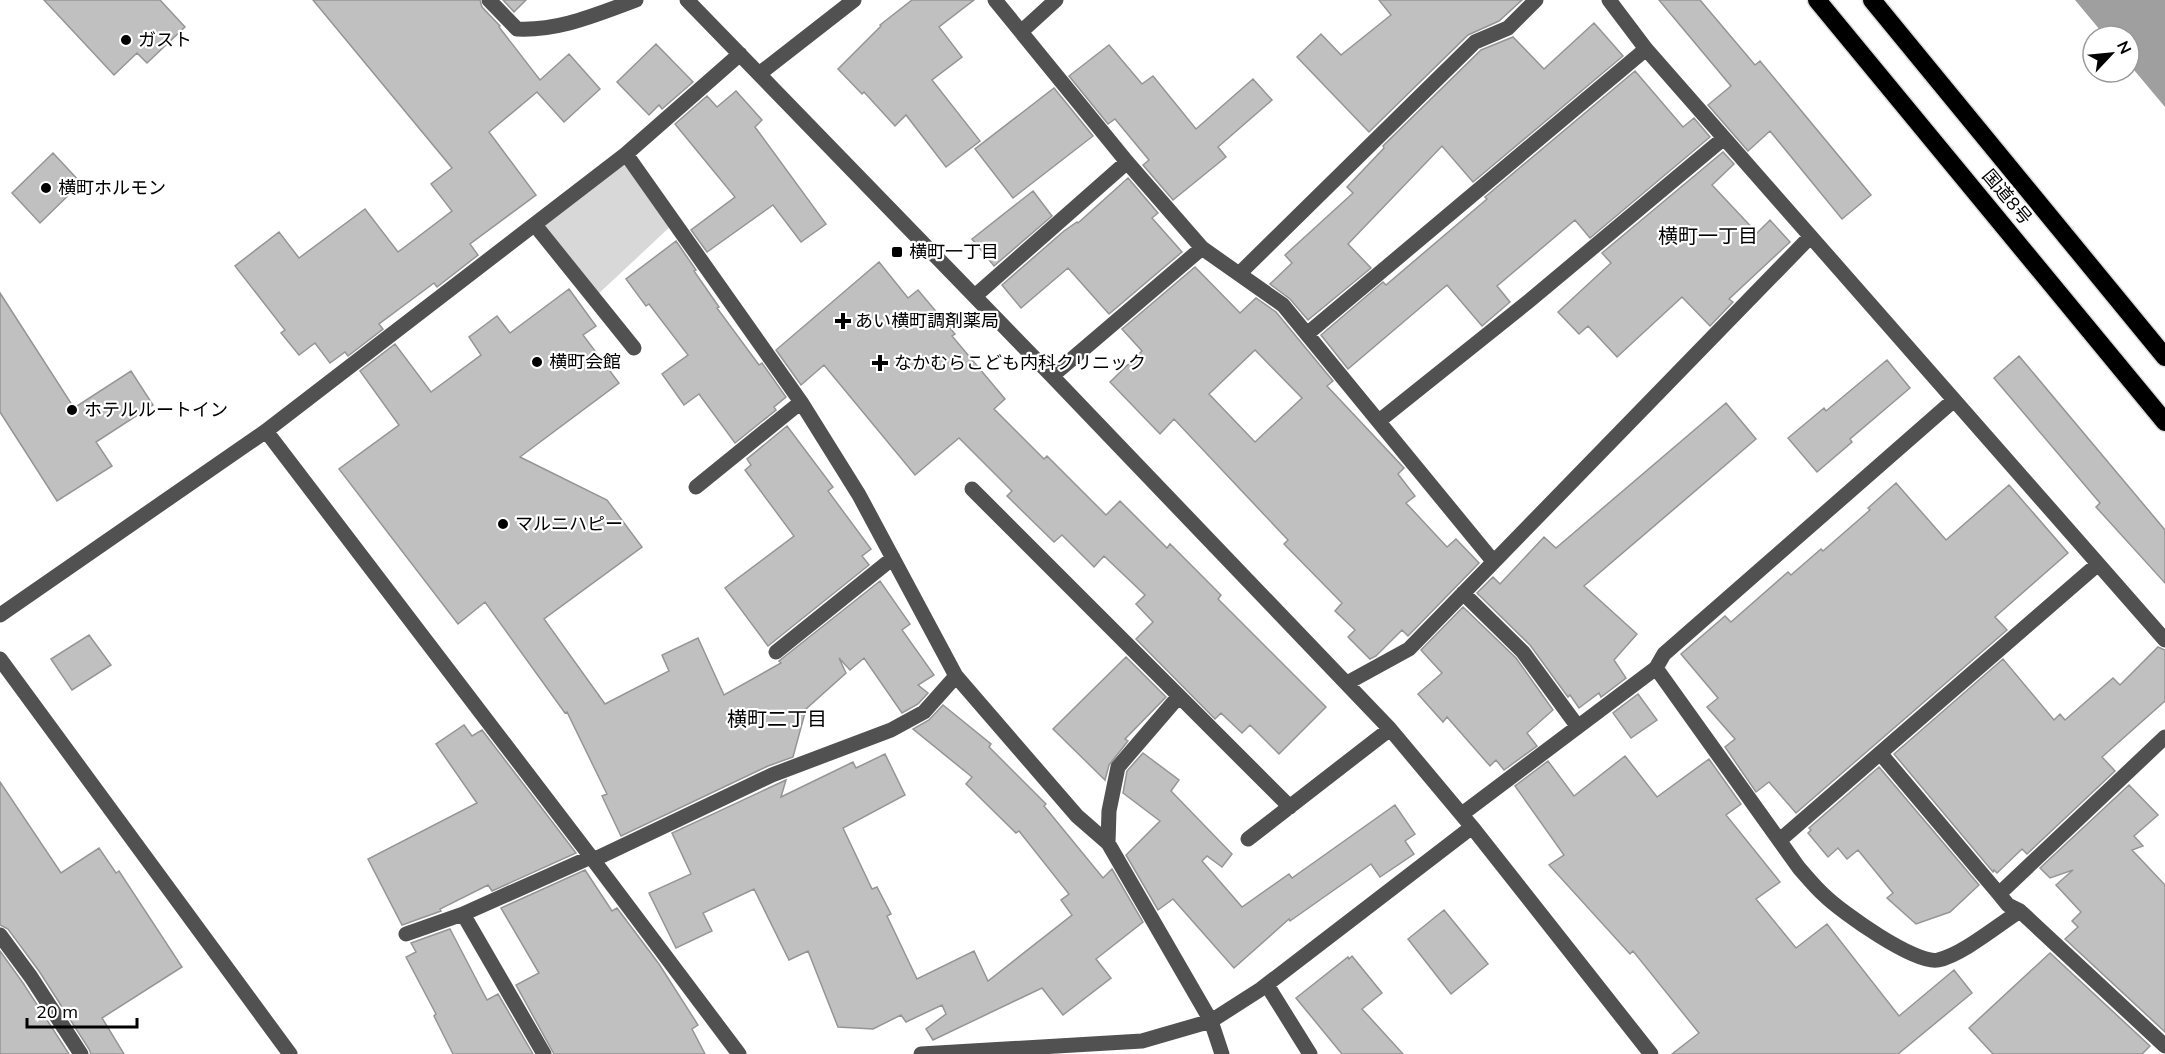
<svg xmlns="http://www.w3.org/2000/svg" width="2165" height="1054" font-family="Mulish,'Noto Sans JP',sans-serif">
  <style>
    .green { fill: #d8d8d8 }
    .water { fill: #9f9f9f }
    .building { fill: #c0c0c0; stroke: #959595; stroke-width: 1.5; fill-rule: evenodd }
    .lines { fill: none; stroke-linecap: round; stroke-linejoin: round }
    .highway-casing { stroke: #dbdbdb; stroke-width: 21 }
    .minor { stroke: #515151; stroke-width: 15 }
    .highway { stroke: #000; stroke-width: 18 }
    .poi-dot { fill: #000; stroke: #fff; stroke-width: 2 }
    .labels { text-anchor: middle; stroke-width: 4.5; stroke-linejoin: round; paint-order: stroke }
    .poi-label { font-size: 18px; fill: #000; stroke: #fff; text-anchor: start }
    .street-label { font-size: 18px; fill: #000; stroke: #fff }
    .neighbourhood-label { font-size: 20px; fill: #000; stroke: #fff }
  </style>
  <rect width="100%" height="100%" fill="#fff"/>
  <path class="green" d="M 626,154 L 674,223 L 594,298 L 535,225 Z"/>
  <path class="water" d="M 2075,0 L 2165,0 L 2165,107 L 2129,64 L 2129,36 L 2105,36 Z"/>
  <path class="building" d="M 44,0 L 160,0 L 185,27 L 147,63 L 137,53 L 114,75 Z
    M 313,0 L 480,0 L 482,7 L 500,26 L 499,27 L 540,80 L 569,54 L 600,89 L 564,122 L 537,92 L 489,132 L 536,195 L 470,244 L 478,255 L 437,287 L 434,283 L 379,324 L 383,329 L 348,356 L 345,352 L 330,363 L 315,343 L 299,355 L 281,333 L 285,330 L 235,266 L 279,232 L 299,258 L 365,209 L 398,252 L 452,211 L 431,184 L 452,168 Z
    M 503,0 L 526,0 L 514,12 Z
    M 912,0 L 974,0 L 939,27 L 962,57 L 932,80 L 980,141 L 946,167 L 906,115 L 895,126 L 864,92 L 862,94 L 838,69 L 881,26 L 880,25 Z
    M 1379,0 L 1522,0 L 1499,21 L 1468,35 L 1369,132 L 1297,57 L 1321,34 L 1341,55 L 1391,15 Z
    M 1659,0 L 1700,0 L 1755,65 L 1760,61 L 1871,195 L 1842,219 L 1770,131 L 1748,151 L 1708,105 L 1731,86 Z
    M 1594,23 L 1623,56 L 1473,182 L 1442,146 L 1348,244 L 1371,268 L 1308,320 L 1290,299 L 1270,284 L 1292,263 L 1285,255 L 1353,193 L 1347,187 L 1384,148 L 1383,146 L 1481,50 L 1513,37 L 1544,69 Z
    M 656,44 L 693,82 L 662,109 L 659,105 L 649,115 L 617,82 Z
    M 1109,45 L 1142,84 L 1153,76 L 1196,129 L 1253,79 L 1272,100 L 1218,147 L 1226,157 L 1173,200 L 1143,165 L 1149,160 L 1115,119 L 1108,124 L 1069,76 Z
    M 1635,71 L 1683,127 L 1694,118 L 1710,137 L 1590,238 L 1575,220 L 1497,286 L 1510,302 L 1482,326 L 1447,285 L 1348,369 L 1321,335 L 1383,282 L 1386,285 L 1487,199 L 1485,197 Z
    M 1054,88 L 1093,136 L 1013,198 L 975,149 Z
    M 736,91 L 762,120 L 755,127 L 826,224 L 801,242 L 773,205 L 707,252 L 691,230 L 735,197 L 675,124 L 707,96 L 717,107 Z
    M 1723,152 L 1734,164 L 1712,185 L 1757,233 L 1770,220 L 1790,242 L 1729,299 L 1733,302 L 1710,326 L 1682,297 L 1617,357 L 1588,326 L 1579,334 L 1558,312 L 1611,263 L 1602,253 Z
    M 53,153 L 81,183 L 40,223 L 12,193 Z
    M 1128,178 L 1158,213 L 1152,218 L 1182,252 L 1109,314 L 1068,268 L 1021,308 L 1002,285 L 1064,231 L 1077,222 L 1078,223 Z
    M 1033,191 L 1052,216 L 994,266 L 972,239 Z
    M 676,241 L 696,270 L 694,271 L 719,307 L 717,308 L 759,365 L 762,363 L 786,397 L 774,407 L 776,410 L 735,443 L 699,394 L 684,405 L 662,374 L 688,355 L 649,304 L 646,306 L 626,279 Z
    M 879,262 L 908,298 L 918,290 L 955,334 L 952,336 L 1005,399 L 994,409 L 1044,459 L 1047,456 L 1106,515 L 1120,501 L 1167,548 L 1170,544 L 1221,595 L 1218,599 L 1326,707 L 1279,754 L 1250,725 L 1242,733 L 1221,713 L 1215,719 L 1136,639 L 1153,622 L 1136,604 L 1145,595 L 1104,556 L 1094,567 L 1062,535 L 1054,542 L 1007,496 L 1012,491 L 959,438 L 915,475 L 824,365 L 801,385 L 776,350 Z
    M 1195,267 L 1240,313 L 1256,298 L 1276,312 L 1333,381 L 1327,386 L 1404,468 L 1398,474 L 1415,496 L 1406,503 L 1447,547 L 1456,539 L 1479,563 L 1408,636 L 1402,630 L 1376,656 L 1370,659 L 1348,637 L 1355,630 L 1335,611 L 1342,603 L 1284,544 L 1288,540 L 1174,419 L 1160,434 L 1110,382 L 1142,351 L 1122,329 ZM 1255,350 L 1302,398 L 1255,442 L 1209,394 Z
    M 569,289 L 596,326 L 583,335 L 619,383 L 520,457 L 607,500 L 642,547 L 544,619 L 605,704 L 669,671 L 662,655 L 698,638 L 724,695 L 781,663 L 779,661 L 880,581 L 910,624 L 902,630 L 934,675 L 918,685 L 928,693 L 918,704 L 902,713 L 864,658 L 850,670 L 839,658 L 846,673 L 806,709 L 793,757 L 768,766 L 621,836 L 602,796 L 607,794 L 567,712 L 565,713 L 485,602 L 458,624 L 339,469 L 399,425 L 360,371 L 395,344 L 431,392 L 481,355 L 469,337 L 497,316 L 510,333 Z
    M 0,293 L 74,408 L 131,371 L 153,405 L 96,442 L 112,466 L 57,501 L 0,412 Z
    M 2019,356 L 2165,530 L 2165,583 L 2096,507 L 2100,503 L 1994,378 Z
    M 1887,360 L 1910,388 L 1850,439 L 1852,442 L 1817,472 L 1788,438 L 1824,408 L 1826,411 Z
    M 1726,403 L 1756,439 L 1584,586 L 1637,634 L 1614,660 L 1626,678 L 1601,697 L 1599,693 L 1579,708 L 1570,695 L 1568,697 L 1530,645 L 1477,593 L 1493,577 L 1500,584 L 1544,537 L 1556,548 Z
    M 787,426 L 833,487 L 828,491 L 871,549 L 862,556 L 869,565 L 768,646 L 725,588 L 794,536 L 745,470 L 751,465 L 747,459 Z
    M 1896,483 L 1946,540 L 2009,485 L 2068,553 L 1995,617 L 2007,630 L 1796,813 L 1769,782 L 1756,792 L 1725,747 L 1735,739 L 1707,707 L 1718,698 L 1681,654 L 1725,616 L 1731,622 L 1788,572 L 1791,575 L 1821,549 L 1823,551 L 1870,510 L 1868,508 Z
    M 1463,607 L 1516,658 L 1553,710 L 1527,733 L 1537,746 L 1504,770 L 1496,760 L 1490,766 L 1447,717 L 1443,722 L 1418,694 L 1442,673 L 1421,650 Z
    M 89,635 L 111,665 L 72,690 L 51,659 Z
    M 2158,647 L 2165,650 L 2165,701 L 2102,757 L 2115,771 L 2027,854 L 2022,849 L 1997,873 L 1994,870 L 1993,872 L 1894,754 L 2003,659 L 2054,720 L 2060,714 L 2065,720 L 2113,678 L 2120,685 Z
    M 1126,657 L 1166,697 L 1125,739 L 1128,741 L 1109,765 L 1105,780 L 1053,729 Z
    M 1638,694 L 1657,720 L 1631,738 L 1613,713 Z
    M 943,705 L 991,744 L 989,747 L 1046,804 L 1044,806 L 1103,878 L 1112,869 L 1143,922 L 1096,959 L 1111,978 L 1063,1015 L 1042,988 L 933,1040 L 926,1029 L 946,1014 L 942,1005 L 906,1022 L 901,1015 L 873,1029 L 838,1027 L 808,951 L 789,960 L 754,889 L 703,913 L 712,931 L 676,948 L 649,893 L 691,874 L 672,833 L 786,780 L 781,797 L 853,762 L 856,768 L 885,754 L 905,795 L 843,828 L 872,889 L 877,887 L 891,914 L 887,916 L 917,979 L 974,951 L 988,981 L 1072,915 L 1061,900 L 1069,894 L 1019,831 L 1016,833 L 966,784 L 972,777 L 913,729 L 929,720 Z
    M 464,725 L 472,736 L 482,730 L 576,853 L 492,891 L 488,885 L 440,909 L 441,911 L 402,925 L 368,859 L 477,803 L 436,744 Z
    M 1143,753 L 1179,780 L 1171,791 L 1232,854 L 1222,867 L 1207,856 L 1202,861 L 1242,907 L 1289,874 L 1292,878 L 1395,805 L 1415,834 L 1405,841 L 1414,854 L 1380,877 L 1371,864 L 1290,921 L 1289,919 L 1234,968 L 1173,899 L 1158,910 L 1126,855 L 1160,821 L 1123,793 L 1127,771 Z
    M 1625,756 L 1657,797 L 1709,759 L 1741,804 L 1726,815 L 1780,882 L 1756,899 L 1796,948 L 1827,924 L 1899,1016 L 1954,970 L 1972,993 L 1898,1054 L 1672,1054 L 1699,1033 L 1633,951 L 1630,954 L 1549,865 L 1564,855 L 1515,786 L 1548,761 L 1574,796 Z
    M 1879,767 L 1979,885 L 1950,912 L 1916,924 L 1887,898 L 1893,893 L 1858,850 L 1847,859 L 1838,848 L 1828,857 L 1808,833 L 1811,830 L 1809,828 Z
    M 0,782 L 61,873 L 99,848 L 116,873 L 119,871 L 182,967 L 102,1018 L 124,1054 L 91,1054 L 89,1049 L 39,971 L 8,929 L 0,925 Z
    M 2129,785 L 2158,815 L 2134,836 L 2143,846 L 2132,850 L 2165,885 L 2165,1032 L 2065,939 L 2078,927 L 2072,921 L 2081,912 L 2056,885 L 2073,870 L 2050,878 L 2040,868 Z
    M 585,870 L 612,911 L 617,908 L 659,964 L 698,1025 L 692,1029 L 705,1054 L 554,1054 L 516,985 L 539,973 L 501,908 Z
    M 1444,910 L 1488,964 L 1451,994 L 1408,939 Z
    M 450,929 L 487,1000 L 498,994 L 533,1054 L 453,1054 L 434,1016 L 436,1014 L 406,957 L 416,952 L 411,943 Z
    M 0,951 L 23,983 L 69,1054 L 0,1054 Z
    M 2050,953 L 2150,1046 L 2142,1054 L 1993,1054 L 1969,1028 Z
    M 1352,956 L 1382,993 L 1362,1009 L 1403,1054 L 1342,1054 L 1296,998 L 1348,957 L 1349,959 Z"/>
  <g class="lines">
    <g class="highway-casing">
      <path id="highway" d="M 1817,0 L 2165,422
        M 1872,0 L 2165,357"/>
    </g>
    <path class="minor" d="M 489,0 L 517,29 C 560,31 597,14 636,0
      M 687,0 L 1052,376 L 1390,729 L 1472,827 L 1651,1054
      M 995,0 L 1127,162 L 1202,248 L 1283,305 L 1493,561
      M 1609,0 L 1646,49 L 2165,640
      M 1022,31 L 1056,0
      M 759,74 L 854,0
      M 626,154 L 801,402 L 859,495 L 956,676 L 1077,816 L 1108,843 L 1211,1021 L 1222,1054
      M 535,225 L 634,348
      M 1240,273 L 1475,42 L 1508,28 L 1536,0
      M 975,296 L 1127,162
      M 1307,334 L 1646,49
      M 1052,376 L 1202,248
      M 1379,421 L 1529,301 L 1724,138
      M 266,431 L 591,857 L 739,1054
      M 696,487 L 801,402
      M 972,489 L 1290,807
      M 1463,593 L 1523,652 L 1578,727
      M 0,615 L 266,431 L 626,154 L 740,54
      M 776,652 L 893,558
      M 0,659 L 290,1054
      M 1656,668 L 1664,654 L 1954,400
      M 1347,683 L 1409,649 L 1810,237
      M 1880,753 L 1999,894 L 2008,905 L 2020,911
      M 1462,814 L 1656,668 L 1799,868 C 1807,877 1815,887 1824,895 C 1841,912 1916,965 1938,960 C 1962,955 1998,925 2020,911 L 2165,1046
      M 1248,839 L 1390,729
      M 1780,840 L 2098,564
      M 1108,843 L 1109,811 L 1118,767 L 1179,696
      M 593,860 L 772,775 L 891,730 L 924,712 L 956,676
      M 1999,894 L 2165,737
      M 463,914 L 544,1054
      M 406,934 L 463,914 L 591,857
      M 0,935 L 31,977 L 81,1054
      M 1267,985 L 1310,1054
      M 921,1054 L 1142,1041 L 1211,1021 L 1261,989 L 1472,827"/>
    <use href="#highway" class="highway"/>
  </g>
  <g class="poi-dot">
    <circle cx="126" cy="40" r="6"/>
    <circle cx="46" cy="188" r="6"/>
    <rect x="891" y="246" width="12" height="12" rx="3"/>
    <path d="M840 312h6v6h6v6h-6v6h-6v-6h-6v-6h6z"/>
    <circle cx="537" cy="362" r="6"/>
    <path d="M877 354h6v6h6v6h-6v6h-6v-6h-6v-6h6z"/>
    <circle cx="72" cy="410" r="6"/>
    <circle cx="503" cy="524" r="6"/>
  </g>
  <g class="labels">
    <g class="poi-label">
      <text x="138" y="46">ガスト</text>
      <text x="58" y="194">横町ホルモン</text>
      <text x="909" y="258">横町一丁目</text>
      <text x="855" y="327">あい横町調剤薬局</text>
      <text x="549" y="368">横町会館</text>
      <text x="894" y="369">なかむらこども内科クリニック</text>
      <text x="84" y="416">ホテルルートイン</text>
      <text x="515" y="530">マルニハピー</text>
    </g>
    <g class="street-label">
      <text transform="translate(2007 197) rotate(50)" y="6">国道8号</text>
    </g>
    <g class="neighbourhood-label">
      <text x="1708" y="243">横町一丁目</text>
      <text x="777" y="726">横町二丁目</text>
    </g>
  </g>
  <g transform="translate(2111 54) rotate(64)"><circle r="28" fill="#ffffff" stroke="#999999" stroke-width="1.5"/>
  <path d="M0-4.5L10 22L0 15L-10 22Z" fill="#000000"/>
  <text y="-9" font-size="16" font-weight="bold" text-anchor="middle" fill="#000000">N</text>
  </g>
  <path d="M27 1018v9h110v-9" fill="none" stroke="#000000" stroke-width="3"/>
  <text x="36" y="1018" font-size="18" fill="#000000" stroke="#ffffff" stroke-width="4.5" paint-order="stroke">20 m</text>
</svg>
